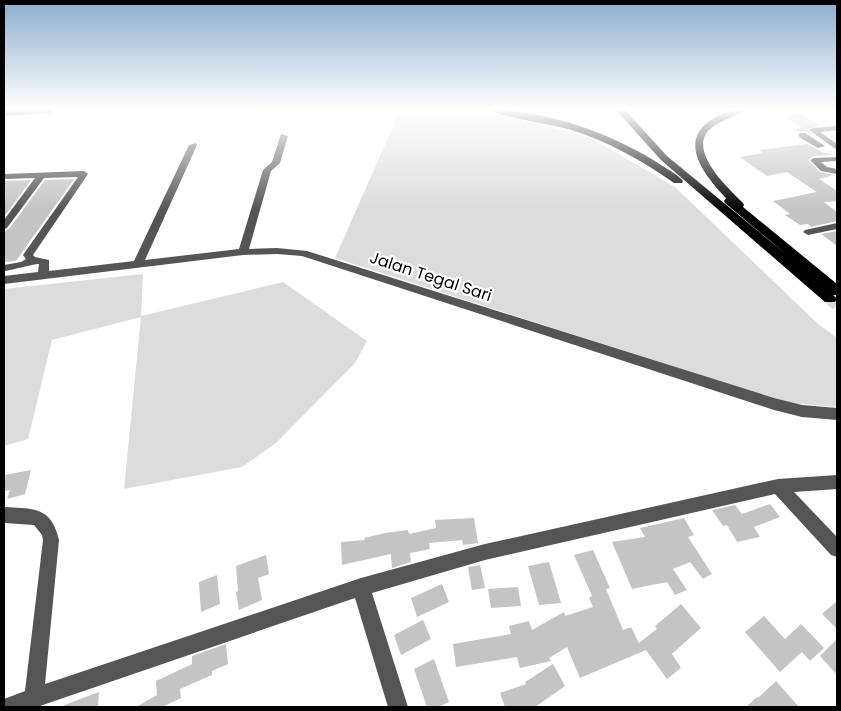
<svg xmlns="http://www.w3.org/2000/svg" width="841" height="711" font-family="Poppins,sans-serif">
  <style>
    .green { fill: #dcdcdc }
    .building { fill: #c4c4c4 }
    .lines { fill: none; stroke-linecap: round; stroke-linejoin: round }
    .highway-tunnel { stroke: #d9d9d9; stroke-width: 12; stroke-dasharray: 12 6; stroke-linecap: butt }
    .minor { fill: #555; fill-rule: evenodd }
    .highway { fill: #000; fill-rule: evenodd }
    .labels { text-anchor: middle; stroke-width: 4.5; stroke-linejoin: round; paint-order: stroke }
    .street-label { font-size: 16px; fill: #000; stroke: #fff }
  </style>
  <rect width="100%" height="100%" fill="#fff"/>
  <path class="green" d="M 399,113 L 459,113 L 510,117 L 591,138 L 675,187 L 818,324 L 837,338 L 837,407 L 788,403 L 335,258 Z
    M 143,274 L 141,316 L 283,282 L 367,341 L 355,363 L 276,443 L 242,467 L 124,489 L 141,317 L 52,340 L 28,439 L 4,446 L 4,289 Z"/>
  <path class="building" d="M 802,114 L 819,126 L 807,129 L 814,136 L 805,131 L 798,132 L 794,129 L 802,128 L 784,115 Z
    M 807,144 L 824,153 L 829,153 L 833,155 L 814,156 L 808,160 L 820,172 L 834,175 L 819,179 L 837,191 L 837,201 L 824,202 L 837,212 L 837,221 L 811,227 L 808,224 L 800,225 L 785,215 L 790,214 L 773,201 L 817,192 L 787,172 L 767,176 L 740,157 L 763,153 L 759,150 Z
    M 74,179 L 16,261 L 4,262 L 4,231 L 9,229 L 45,180 Z
    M 31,180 L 4,217 L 4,181 Z
    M 837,231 L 837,246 L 821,234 Z
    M 31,470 L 25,494 L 7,499 L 10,490 L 4,491 L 4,475 Z
    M 770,504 L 780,517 L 754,527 L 760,537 L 737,542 L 727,525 L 723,526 L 712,510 L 735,505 L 742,514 Z
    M 474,518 L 478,543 L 463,545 L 462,540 L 429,543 L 430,549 L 410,553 L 411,562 L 392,568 L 391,554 L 342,565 L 341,542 L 365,540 L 364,538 L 385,533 L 408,530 L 409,534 L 436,528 L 435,520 Z
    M 684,518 L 694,535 L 688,537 L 712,574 L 703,579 L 690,562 L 673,569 L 687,590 L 675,595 L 667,582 L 632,589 L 612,542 L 645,537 L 640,528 Z
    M 593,550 L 610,588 L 606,589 L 623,630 L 631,627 L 639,643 L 657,629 L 655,626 L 681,604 L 701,628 L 672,654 L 681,668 L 667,679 L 646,650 L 580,678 L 567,647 L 549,658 L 551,661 L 520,668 L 517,657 L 456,667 L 453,644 L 511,634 L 509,626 L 529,621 L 532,630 L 564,612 L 565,616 L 593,607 L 589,598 L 592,596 L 574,555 Z
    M 266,555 L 269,574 L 258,578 L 262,600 L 239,610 L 236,592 L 238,591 L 236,566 Z
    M 549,562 L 561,603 L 539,605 L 528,566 Z
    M 480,565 L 485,588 L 472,590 L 468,567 Z
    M 217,575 L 220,604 L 201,612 L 199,582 Z
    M 442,584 L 449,602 L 417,617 L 411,598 Z
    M 518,587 L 521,606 L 491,608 L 488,589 Z
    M 837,601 L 837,629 L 822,614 Z
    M 764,616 L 785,639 L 801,624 L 824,648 L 810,661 L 802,652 L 780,672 L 745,632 Z
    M 423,620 L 431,639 L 401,655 L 394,635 Z
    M 837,639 L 837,675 L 820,656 Z
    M 226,644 L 228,664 L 212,671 L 212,675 L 180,689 L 181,698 L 162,707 L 136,707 L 157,695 L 156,681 L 192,664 L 192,656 Z
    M 434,659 L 449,702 L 439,707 L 427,707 L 414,669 Z
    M 553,664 L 565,686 L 535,707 L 505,707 L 500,693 L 526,684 L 525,682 Z
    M 776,681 L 799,707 L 746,707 L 757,697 L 758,698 Z
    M 99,692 L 98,707 L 62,707 L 62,706 Z"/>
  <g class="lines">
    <path class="highway-tunnel" d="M 830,299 L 837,305"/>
    <path class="minor" d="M 837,126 L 837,130 L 820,132 L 837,144 L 837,150 L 809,130 L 813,128 Z
      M 799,133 L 805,133 L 825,146 L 818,148 L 799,137 Z
      M 281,134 L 288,136 L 280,163 L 271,171 L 249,249 L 277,248 L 307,251 L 774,398 L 802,405 L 837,408 L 837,420 L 802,417 L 774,410 L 302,256 L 277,254 L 243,255 L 4,284 L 4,276 L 38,272 L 39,264 C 33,264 13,270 4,271 L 4,265 L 21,262 L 26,259 L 23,255 L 78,177 L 44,178 L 7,228 L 4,229 L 4,220 L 35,178 L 4,179 L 4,174 L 84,171 L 88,174 L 33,255 L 35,257 L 49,260 L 49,271 L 134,261 L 189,145 L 196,143 L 197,145 L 145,260 L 239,249 L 263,170 L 272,162 Z
      M 837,157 L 837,161 L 821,162 L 827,167 L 837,169 L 837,174 L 821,171 L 810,160 L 814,158 Z
      M 837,223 L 837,229 L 808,235 L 803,232 L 805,230 Z
      M 837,475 L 837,489 L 794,492 L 837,537 L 837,557 L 831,555 L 775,494 L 485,560 L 372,593 L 408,707 L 388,707 L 355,598 L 37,707 L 4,707 L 4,699 L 25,691 L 43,540 L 42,535 L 34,525 L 4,523 L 4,507 C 34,509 51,506 59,540 L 45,684 L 361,578 L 485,544 L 778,479 Z"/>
    <path class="highway" d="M 4,110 L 54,110 L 50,113 L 4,116 Z
      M 490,110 C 547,110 614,134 661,165 C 669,170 677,174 683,181 L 682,183 L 674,183 C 641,160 608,141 568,129 C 552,124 500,117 490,110 Z
      M 616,110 L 625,110 L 667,156 L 787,255 L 725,203 L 724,201 L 726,198 C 708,179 678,145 708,122 C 719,114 730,110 744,110 C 734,118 720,120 710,129 C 687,151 728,188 743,203 L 744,205 L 743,207 L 837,284 L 837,295 L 833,295 L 837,299 L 835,302 L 825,302 L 661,160 Z"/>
  </g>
  <linearGradient id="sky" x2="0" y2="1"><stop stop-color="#8cadcc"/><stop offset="0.52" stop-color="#fff"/><stop offset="1" stop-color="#fff" stop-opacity="0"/></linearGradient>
  <rect width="841" height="210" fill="url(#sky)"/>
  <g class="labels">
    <g class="street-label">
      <text transform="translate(431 276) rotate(18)" y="6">Jalan Tegal Sari</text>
    </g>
  </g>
  <rect width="841" height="711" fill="none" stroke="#000000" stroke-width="10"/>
</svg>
